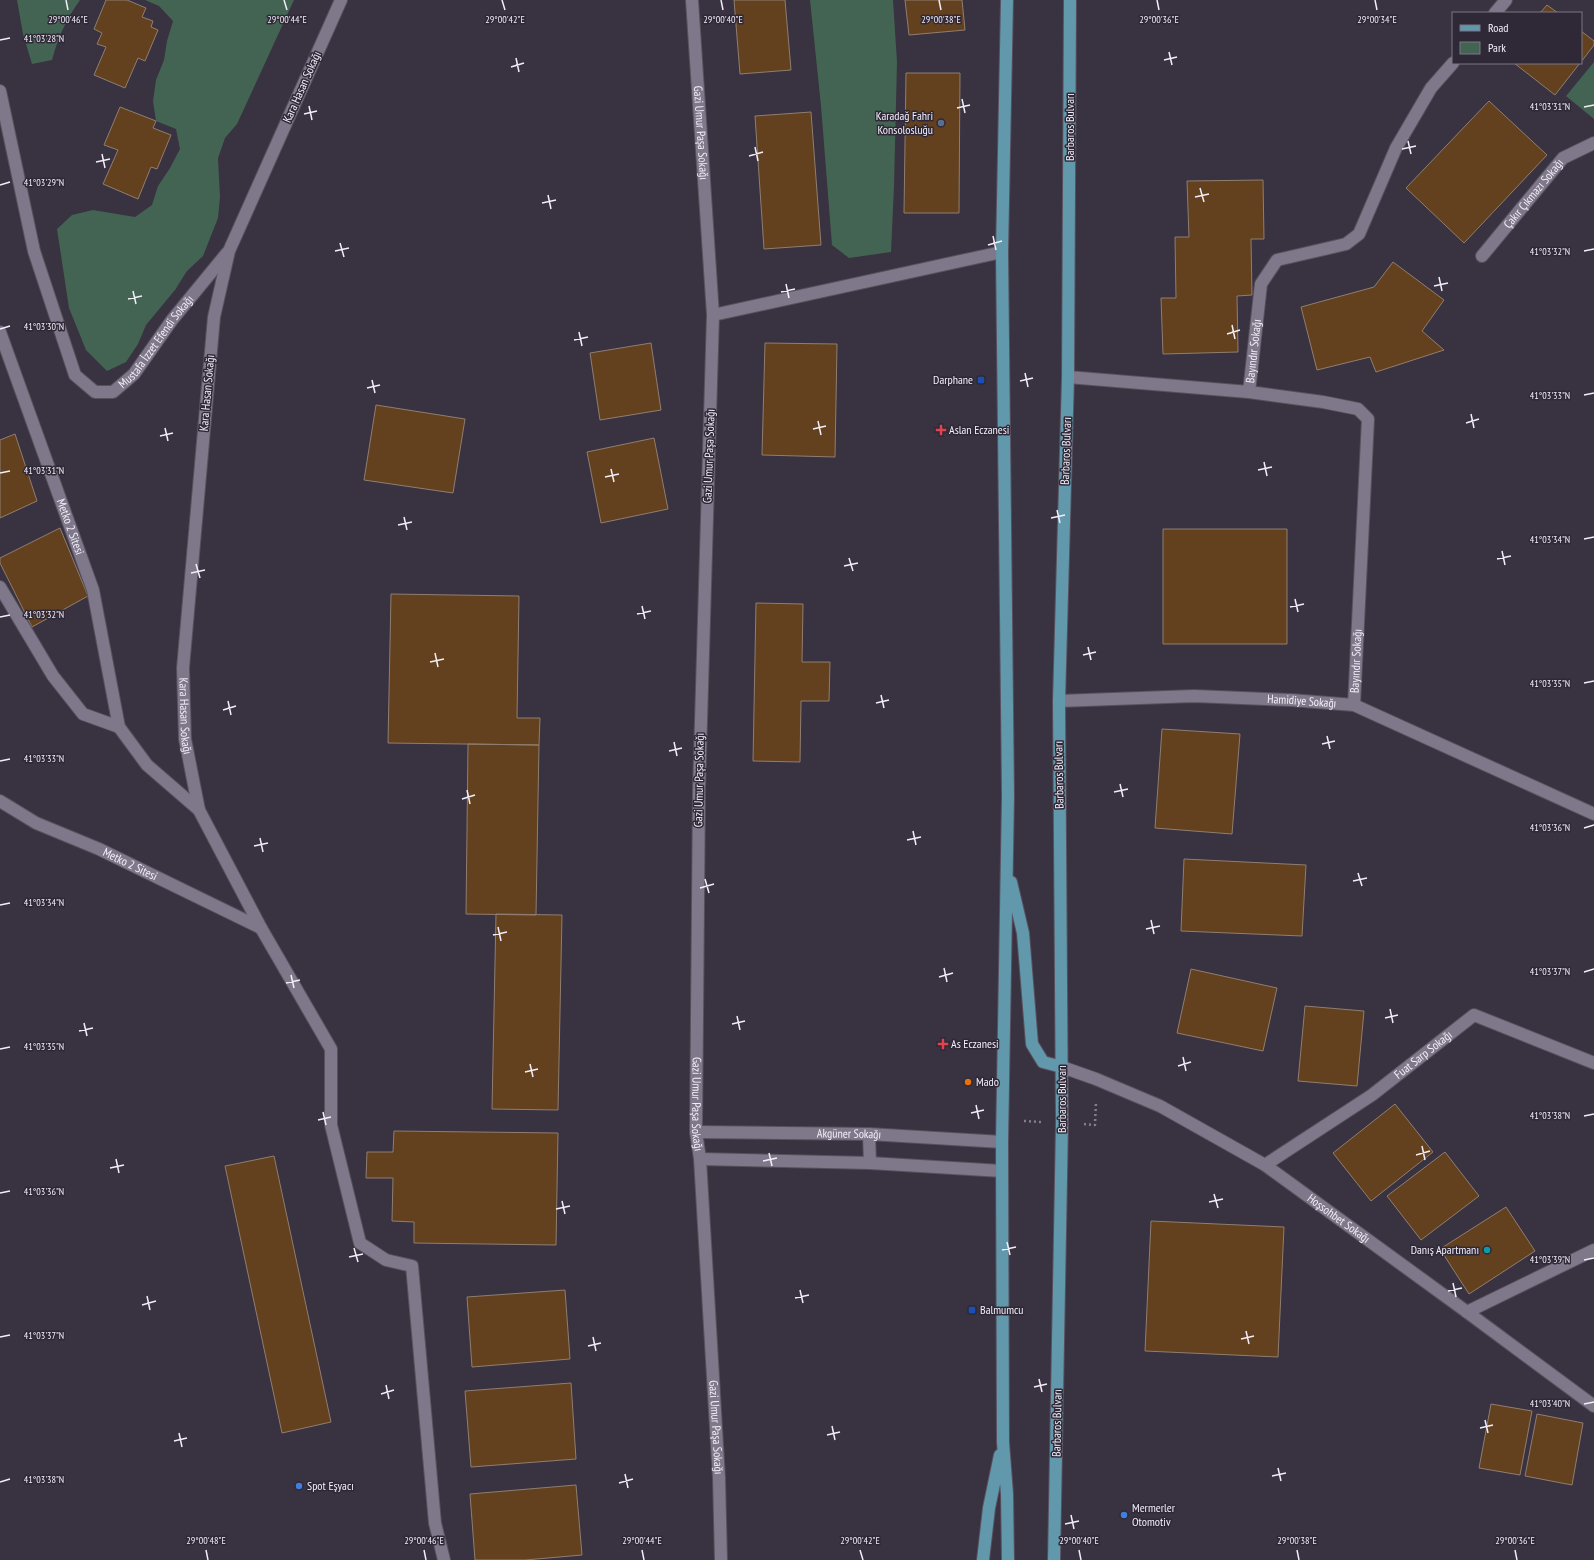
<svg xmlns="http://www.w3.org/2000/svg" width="1594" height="1560" font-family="'PT Sans Narrow',sans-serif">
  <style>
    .green { fill: #436452 }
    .building { fill: #64411e; stroke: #8f7e70 }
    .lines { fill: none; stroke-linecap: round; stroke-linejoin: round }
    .minor-casing { stroke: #57505e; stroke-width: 14 }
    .major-casing { stroke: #57505e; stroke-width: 14 }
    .path { stroke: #847e8b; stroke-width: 2.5; stroke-dasharray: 2 3; stroke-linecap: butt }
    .minor { stroke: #7f788a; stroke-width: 12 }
    .major { stroke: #6198ab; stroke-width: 12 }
    .ticks { fill: none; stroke: #f2eef8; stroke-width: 1.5 }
    .service-dot { fill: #5c6f8a; stroke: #2e2837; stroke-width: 1.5 }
    .transit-dot { fill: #1a4fb4; stroke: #2e2837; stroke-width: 1.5 }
    .health-dot { fill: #e0444e; stroke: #2e2837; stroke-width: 1.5 }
    .food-dot { fill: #e8710a; stroke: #2e2837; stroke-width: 1.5 }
    .culture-dot { fill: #0f9aa8; stroke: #2e2837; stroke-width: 1.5 }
    .shop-dot { fill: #3f7fe0; stroke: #2e2837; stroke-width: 1.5 }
    .labels { text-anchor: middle; stroke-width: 3; stroke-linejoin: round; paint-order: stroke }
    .street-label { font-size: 12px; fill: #f2eef8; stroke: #2e2837 }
    .poi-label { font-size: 12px; fill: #f2eef8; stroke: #2e2837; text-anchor: start }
    .ticks-label { font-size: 10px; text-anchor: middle; fill: #f2eef8; stroke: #2e2837; stroke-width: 3; stroke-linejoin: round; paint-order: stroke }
  </style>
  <rect width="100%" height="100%" fill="#393241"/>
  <path class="green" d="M 17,0 L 80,0 C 66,19 58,38 52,60 L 32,64 L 23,34 Z
    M 145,0 L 294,0 L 237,124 L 225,138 L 218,158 L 220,197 L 218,218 L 203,256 L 187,271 L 175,290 L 146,325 L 138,344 L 126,362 L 107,371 L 86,350 L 69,308 L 57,229 L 72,215 L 93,210 L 135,217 L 152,205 L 158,186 L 170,168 L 180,149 L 176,129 L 156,121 L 153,101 L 156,80 L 164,60 L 167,41 L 173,21 L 159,6 Z
    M 810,0 L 893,0 L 897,62 L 894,186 L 891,252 L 849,258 L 832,245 L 821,106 Z
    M 1594,62 L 1594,119 L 1566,96 Z"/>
  <path class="building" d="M 106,0 L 127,0 L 146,8 L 142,17 L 153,21 L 151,27 L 158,30 L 145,61 L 138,58 L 125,88 L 94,75 L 106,47 L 97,44 L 102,33 L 94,29 Z
    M 734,0 L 785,0 L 791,70 L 740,74 Z
    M 905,0 L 962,0 L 965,30 L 909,35 Z
    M 1547,5 L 1558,13 L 1540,13 Z
    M 1581,31 L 1594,41 L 1594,45 L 1581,62 Z
    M 1514,63 L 1580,63 L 1555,95 Z
    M 906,73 L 960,73 L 959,213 L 904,213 Z
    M 1489,101 L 1547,155 L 1464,243 L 1406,188 Z
    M 120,107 L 156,121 L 153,128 L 171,135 L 157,169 L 151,167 L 138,199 L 103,184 L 118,150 L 104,145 Z
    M 811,112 L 821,245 L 764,249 L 755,116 Z
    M 1263,180 L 1264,239 L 1251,239 L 1252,295 L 1237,296 L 1238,352 L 1163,354 L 1161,298 L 1176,298 L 1175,237 L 1189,237 L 1187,181 Z
    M 1393,262 L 1444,300 L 1422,331 L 1444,350 L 1376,372 L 1370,357 L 1317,370 L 1301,307 L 1374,287 Z
    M 651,343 L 661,410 L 600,420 L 590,353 Z
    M 765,343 L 837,344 L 835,457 L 762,455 Z
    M 376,405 L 465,419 L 453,493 L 364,480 Z
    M 15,434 L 37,501 L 0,518 L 0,440 Z
    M 654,438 L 668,509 L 601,523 L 587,452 Z
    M 60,528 L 88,596 L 32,627 L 0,563 L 0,558 Z
    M 1163,529 L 1287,529 L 1287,644 L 1163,644 Z
    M 391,594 L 519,596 L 517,718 L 540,718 L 539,745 L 388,743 Z
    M 756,603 L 803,604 L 802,662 L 830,662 L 829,701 L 801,701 L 800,762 L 753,761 Z
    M 1162,729 L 1240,734 L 1232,834 L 1155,828 Z
    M 468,744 L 539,745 L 536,915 L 466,914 Z
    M 1184,859 L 1306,865 L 1302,936 L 1181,931 Z
    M 496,914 L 562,915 L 558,1110 L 492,1109 Z
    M 1191,969 L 1277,988 L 1263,1051 L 1177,1033 Z
    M 1305,1006 L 1364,1011 L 1357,1086 L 1298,1081 Z
    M 1395,1104 L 1433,1152 L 1371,1201 L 1333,1153 Z
    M 394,1131 L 558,1133 L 556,1245 L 414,1243 L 414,1222 L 392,1221 L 393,1178 L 366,1178 L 367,1152 L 393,1152 Z
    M 1445,1152 L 1479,1196 L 1421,1240 L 1387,1196 Z
    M 274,1156 L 331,1422 L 282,1433 L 225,1166 Z
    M 1506,1207 L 1535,1251 L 1469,1294 L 1440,1249 Z
    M 1151,1221 L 1284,1227 L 1278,1357 L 1145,1351 Z
    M 565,1290 L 570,1359 L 472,1367 L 467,1297 Z
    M 571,1383 L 576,1459 L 471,1467 L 465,1391 Z
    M 1491,1404 L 1532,1411 L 1520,1475 L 1479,1468 Z
    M 1537,1414 L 1583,1423 L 1572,1485 L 1525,1476 Z
    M 576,1485 L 582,1555 L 525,1560 L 475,1560 L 470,1494 Z"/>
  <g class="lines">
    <g class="minor-casing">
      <g id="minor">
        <path id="s1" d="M 341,0 L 229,251 L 214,317 L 183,668 L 185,739 L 199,810 L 261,928 L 331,1049 L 331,1125 L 360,1243 L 386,1260 L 412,1266 L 435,1523 L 444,1560"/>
        <path id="s2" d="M 692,0 L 713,315 L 699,789 L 696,1132 L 700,1159 L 719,1478 L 721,1560"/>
        <path d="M 1495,13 L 1506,0"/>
        <path id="s3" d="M 0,91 L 34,251 L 75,375 L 95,392 L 113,392 L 134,374 L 172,320 L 227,253"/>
        <path id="s4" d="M 1482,256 L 1563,158 L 1594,143"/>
        <path d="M 713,315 L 1002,252"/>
        <path id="s5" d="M 0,332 L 93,590 L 119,727 L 147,765 L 199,810"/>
        <path d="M 1068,377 L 1249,392"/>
        <path d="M 0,587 L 53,676 L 83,714 L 119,727"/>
        <path id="s6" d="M 1059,701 L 1194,696 L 1291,700 L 1354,705 L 1594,814"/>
        <path id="s7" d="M 1354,705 L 1368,419 L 1358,409 L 1323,402 L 1249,392 L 1261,284 L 1277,260 L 1346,244 L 1359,234 L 1396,148 L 1431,88 L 1453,63"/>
        <path id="s8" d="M 0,801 L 36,823 L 99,849 L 261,928"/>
        <path id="s9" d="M 1062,1067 L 1096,1079 L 1160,1106 L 1265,1165 L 1467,1312 L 1594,1406"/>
        <path id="s10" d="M 696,1132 L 869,1134 L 1002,1142"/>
        <path d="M 869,1134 L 870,1163"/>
        <path d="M 700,1159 L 870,1163 L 1002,1171"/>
        <path id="s11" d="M 1265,1165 L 1372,1095 L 1474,1015 L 1594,1063"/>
        <path d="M 1467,1312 L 1594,1250"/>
      </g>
    </g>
    <g class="major-casing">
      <path id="major" d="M 1007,0 L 1002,252 L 1008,796 L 1002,1142 L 1003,1442 L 1007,1494 L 1008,1560
        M 1011,882 L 1023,933 L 1032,1044 L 1043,1062 L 1062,1067
        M 983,1560 L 989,1508 L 1000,1455
        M 1054,1560 L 1062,1123 L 1059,701 L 1068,377 L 1070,0"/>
    </g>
    <path class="path" d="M 1024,1121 L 1041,1122
      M 1084,1124 L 1095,1125 L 1096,1102"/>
    <use href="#minor" class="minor"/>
    <use href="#major" class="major"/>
  </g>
  <path class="ticks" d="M 66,0 L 68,10M 284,0 L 287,10M 502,0 L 505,10M 721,0 L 723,10M 939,0 L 941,10M 1157,0 L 1159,10M 1375,0 L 1377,10M 0,40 L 10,38M 1169,52 L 1172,65M 516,58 L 519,72M 1164,60 L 1177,57M 511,67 L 524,63M 962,99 L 965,113M 309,106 L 312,120M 1584,107 L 1594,105M 957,108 L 970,105M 304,114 L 317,111M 1408,141 L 1411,154M 755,147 L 758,161M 1402,149 L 1416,146M 102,154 L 105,168M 749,156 L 763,152M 96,162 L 110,159M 0,185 L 10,182M 1200,188 L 1204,202M 548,195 L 551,209M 1195,197 L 1209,194M 542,203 L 556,200M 993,236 L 996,250M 340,243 L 344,257M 988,245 L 1002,241M 335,251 L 349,248M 1584,251 L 1594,249M 1439,277 L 1442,291M 786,284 L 789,298M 1434,286 L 1448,283M 133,291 L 136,304M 781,292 L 795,289M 128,299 L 142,296M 1232,325 L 1235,339M 0,329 L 10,326M 579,332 L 582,346M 1227,334 L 1240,330M 574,340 L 588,337M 1025,373 L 1028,387M 372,380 L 375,393M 1020,381 L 1033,378M 367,388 L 380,385M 1584,395 L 1594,393M 1471,414 L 1474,428M 818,421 L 821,435M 1466,423 L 1479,419M 165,428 L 168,441M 813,429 L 826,426M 160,436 L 173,433M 1264,462 L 1267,476M 611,469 L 614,482M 1258,470 L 1272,467M 0,473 L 10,471M 605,477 L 619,474M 1057,510 L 1060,523M 404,517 L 407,530M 1051,518 L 1065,515M 398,525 L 412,522M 1584,539 L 1594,537M 1502,551 L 1505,565M 849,558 L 853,571M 1497,559 L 1511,556M 196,564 L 200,578M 844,566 L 858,563M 191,573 L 205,570M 1295,599 L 1298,612M 642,606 L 645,619M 1290,607 L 1304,604M 637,614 L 651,611M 0,617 L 10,615M 1088,647 L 1091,660M 435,653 L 438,667M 1083,655 L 1096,652M 430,662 L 444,659M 1584,683 L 1594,681M 881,695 L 884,708M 228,701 L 231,715M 876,703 L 889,700M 223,710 L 236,706M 1327,736 L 1330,749M 674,742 L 677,756M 1322,744 L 1335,741M 669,751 L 682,748M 0,761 L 10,759M 1120,784 L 1123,797M 467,790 L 470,804M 1114,792 L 1128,789M 462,799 L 475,795M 1584,828 L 1594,825M 913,831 L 916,845M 260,838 L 263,852M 907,840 L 921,837M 254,846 L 268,843M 1358,873 L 1362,886M 705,879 L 709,893M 1353,881 L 1367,878M 700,888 L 714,884M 0,905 L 10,903M 1151,920 L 1154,934M 498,927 L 501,941M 1146,929 L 1160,926M 493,935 L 507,932M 944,968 L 947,982M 1584,972 L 1594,969M 291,975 L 294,988M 939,977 L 953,973M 286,983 L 300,980M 1390,1009 L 1393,1023M 737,1016 L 740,1030M 1385,1018 L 1398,1015M 84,1023 L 87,1036M 732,1024 L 745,1021M 79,1031 L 93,1028M 0,1049 L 10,1047M 1183,1057 L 1186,1071M 530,1064 L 533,1077M 1178,1066 L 1191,1062M 525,1072 L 538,1069M 976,1105 L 979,1119M 323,1112 L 326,1125M 971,1113 L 984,1110M 1584,1116 L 1594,1114M 318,1120 L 331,1117M 1422,1146 L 1425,1160M 769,1153 L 772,1166M 1416,1155 L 1430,1151M 116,1159 L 119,1173M 763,1161 L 777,1158M 110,1168 L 124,1165M 0,1193 L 10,1191M 1214,1194 L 1218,1208M 562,1201 L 565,1214M 1209,1202 L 1223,1199M 556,1209 L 570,1206M 1007,1242 L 1010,1255M 354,1248 L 358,1262M 1002,1250 L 1016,1247M 349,1257 L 363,1254M 1584,1260 L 1594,1258M 1453,1283 L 1456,1297M 800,1290 L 803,1303M 1448,1291 L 1462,1288M 147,1296 L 150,1310M 795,1298 L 809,1295M 142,1305 L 156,1301M 1246,1331 L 1249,1344M 0,1337 L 10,1335M 593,1337 L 596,1351M 1241,1339 L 1254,1336M 588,1346 L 601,1343M 1039,1379 L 1042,1392M 386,1385 L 389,1399M 1034,1387 L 1047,1384M 381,1394 L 394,1390M 1584,1404 L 1594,1402M 1485,1420 L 1488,1433M 832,1426 L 835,1440M 1480,1428 L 1493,1425M 179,1433 L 182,1447M 827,1435 L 840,1432M 174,1441 L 187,1438M 1278,1468 L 1281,1481M 625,1474 L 628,1488M 1272,1476 L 1286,1473M 0,1482 L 10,1479M 619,1483 L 633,1479M 1071,1515 L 1074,1529M 1065,1524 L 1079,1521M 206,1550 L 208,1560M 424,1550 L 426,1560M 642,1550 L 644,1560M 860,1550 L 863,1560M 1079,1550 L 1081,1560M 1297,1550 L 1299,1560M 1515,1550 L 1517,1560"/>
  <circle class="service-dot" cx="941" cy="123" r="4"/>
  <g class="transit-dot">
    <rect x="977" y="376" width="8" height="8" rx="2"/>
    <rect x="968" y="1306" width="8" height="8" rx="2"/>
  </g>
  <g class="health-dot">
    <path d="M939 424h4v4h4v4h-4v4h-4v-4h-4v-4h4z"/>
    <path d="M941 1038h4v4h4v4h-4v4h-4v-4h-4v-4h4z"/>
  </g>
  <circle class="food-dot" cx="968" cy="1082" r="4"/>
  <circle class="culture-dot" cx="1487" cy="1250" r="4"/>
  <g class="shop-dot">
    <circle cx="299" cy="1486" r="4"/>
    <circle cx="1124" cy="1515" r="4"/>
  </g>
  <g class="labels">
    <g class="street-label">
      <text transform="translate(302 87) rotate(-66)" y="4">Kara Hasan Sokağı</text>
      <text transform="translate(1070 127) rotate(-90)" y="4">Barbaros Bulvarı</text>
      <text dy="4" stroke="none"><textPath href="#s2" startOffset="133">Gazi Umur Paşa Sokağı</textPath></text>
      <text dy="4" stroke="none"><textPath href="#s4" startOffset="81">Çakır Çıkmazı Sokağı</textPath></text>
      <text dy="4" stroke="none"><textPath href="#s3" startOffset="405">Mustafa İzzet Efendi Sokağı</textPath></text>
      <text dy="4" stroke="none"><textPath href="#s7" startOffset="452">Bayındır Sokağı</textPath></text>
      <text transform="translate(207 393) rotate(-85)" y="4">Kara Hasan Sokağı</text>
      <text transform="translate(1066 451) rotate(-88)" y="4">Barbaros Bulvarı</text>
      <text transform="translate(709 456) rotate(-88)" y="4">Gazi Umur Paşa Sokağı</text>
      <text dy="4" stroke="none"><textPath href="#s5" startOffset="207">Metko 2 Sitesi</textPath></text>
      <text dy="4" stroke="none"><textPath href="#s7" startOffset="44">Bayındır Sokağı</textPath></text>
      <text dy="4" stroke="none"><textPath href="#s6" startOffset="243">Hamidiye Sokağı</textPath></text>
      <text dy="4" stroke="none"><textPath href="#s1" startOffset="743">Kara Hasan Sokağı</textPath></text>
      <text transform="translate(1059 775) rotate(-91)" y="4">Barbaros Bulvarı</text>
      <text transform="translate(699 780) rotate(-89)" y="4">Gazi Umur Paşa Sokağı</text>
      <text dy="4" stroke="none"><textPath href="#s8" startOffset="145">Metko 2 Sitesi</textPath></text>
      <text dy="4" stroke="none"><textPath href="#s11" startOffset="193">Fuat Sarp Sokağı</textPath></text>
      <text transform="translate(1062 1099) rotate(-90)" y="4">Barbaros Bulvarı</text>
      <text dy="4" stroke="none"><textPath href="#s2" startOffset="1105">Gazi Umur Paşa Sokağı</textPath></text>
      <text dy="4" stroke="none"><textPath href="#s10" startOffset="153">Akgüner Sokağı</textPath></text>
      <text dy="4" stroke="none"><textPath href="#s9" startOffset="317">Hoşsohbet Sokağı</textPath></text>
      <text transform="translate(1057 1423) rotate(-89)" y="4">Barbaros Bulvarı</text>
      <text dy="4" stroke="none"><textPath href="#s2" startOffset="1429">Gazi Umur Paşa Sokağı</textPath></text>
    </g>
    <g class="poi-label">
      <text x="933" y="120" text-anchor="end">Karadağ Fahri<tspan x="933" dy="14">Konsolosluğu</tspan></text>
      <text x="973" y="384" text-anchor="end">Darphane</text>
      <text x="949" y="434">Aslan Eczanesi</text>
      <text x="951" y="1048">As Eczanesi</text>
      <text x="976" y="1086">Mado</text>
      <text x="1479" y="1254" text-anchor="end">Danış Apartmanı</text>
      <text x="980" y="1314">Balmumcu</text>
      <text x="307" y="1490">Spot Eşyacı</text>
      <text x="1132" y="1512">Mermerler<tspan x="1132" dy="14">Otomotiv</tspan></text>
    </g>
  </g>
  <g class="ticks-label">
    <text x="68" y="23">29°00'46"E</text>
    <text x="287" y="23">29°00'44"E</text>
    <text x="505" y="23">29°00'42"E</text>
    <text x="723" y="23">29°00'40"E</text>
    <text x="941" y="23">29°00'38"E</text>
    <text x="1159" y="23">29°00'36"E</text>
    <text x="1377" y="23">29°00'34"E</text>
    <text x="44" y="42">41°03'28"N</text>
    <text x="1550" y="110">41°03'31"N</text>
    <text x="44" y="186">41°03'29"N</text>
    <text x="1550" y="255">41°03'32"N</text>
    <text x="44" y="330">41°03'30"N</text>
    <text x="1550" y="399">41°03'33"N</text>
    <text x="44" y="474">41°03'31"N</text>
    <text x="1550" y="543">41°03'34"N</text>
    <text x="44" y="618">41°03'32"N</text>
    <text x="1550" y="687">41°03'35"N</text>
    <text x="44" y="762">41°03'33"N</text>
    <text x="1550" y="831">41°03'36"N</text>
    <text x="44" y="906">41°03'34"N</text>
    <text x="1550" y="975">41°03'37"N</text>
    <text x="44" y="1050">41°03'35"N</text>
    <text x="1550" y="1119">41°03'38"N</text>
    <text x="44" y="1195">41°03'36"N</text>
    <text x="1550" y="1263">41°03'39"N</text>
    <text x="44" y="1339">41°03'37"N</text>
    <text x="1550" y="1407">41°03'40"N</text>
    <text x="44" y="1483">41°03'38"N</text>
    <text x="206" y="1544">29°00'48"E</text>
    <text x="424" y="1544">29°00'46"E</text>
    <text x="642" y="1544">29°00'44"E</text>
    <text x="860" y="1544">29°00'42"E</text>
    <text x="1079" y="1544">29°00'40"E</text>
    <text x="1297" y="1544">29°00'38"E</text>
    <text x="1515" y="1544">29°00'36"E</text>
  </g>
  <rect x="1452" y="12" width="130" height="52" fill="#2e2837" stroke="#7c7784"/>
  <rect x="1460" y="25" width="20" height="6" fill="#6198ab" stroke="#7c7784"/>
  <text x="1488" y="32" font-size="12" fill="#f2eef8">Road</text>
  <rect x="1460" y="42" width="20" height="12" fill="#436452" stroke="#7c7784"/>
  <text x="1488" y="52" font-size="12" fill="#f2eef8">Park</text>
</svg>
